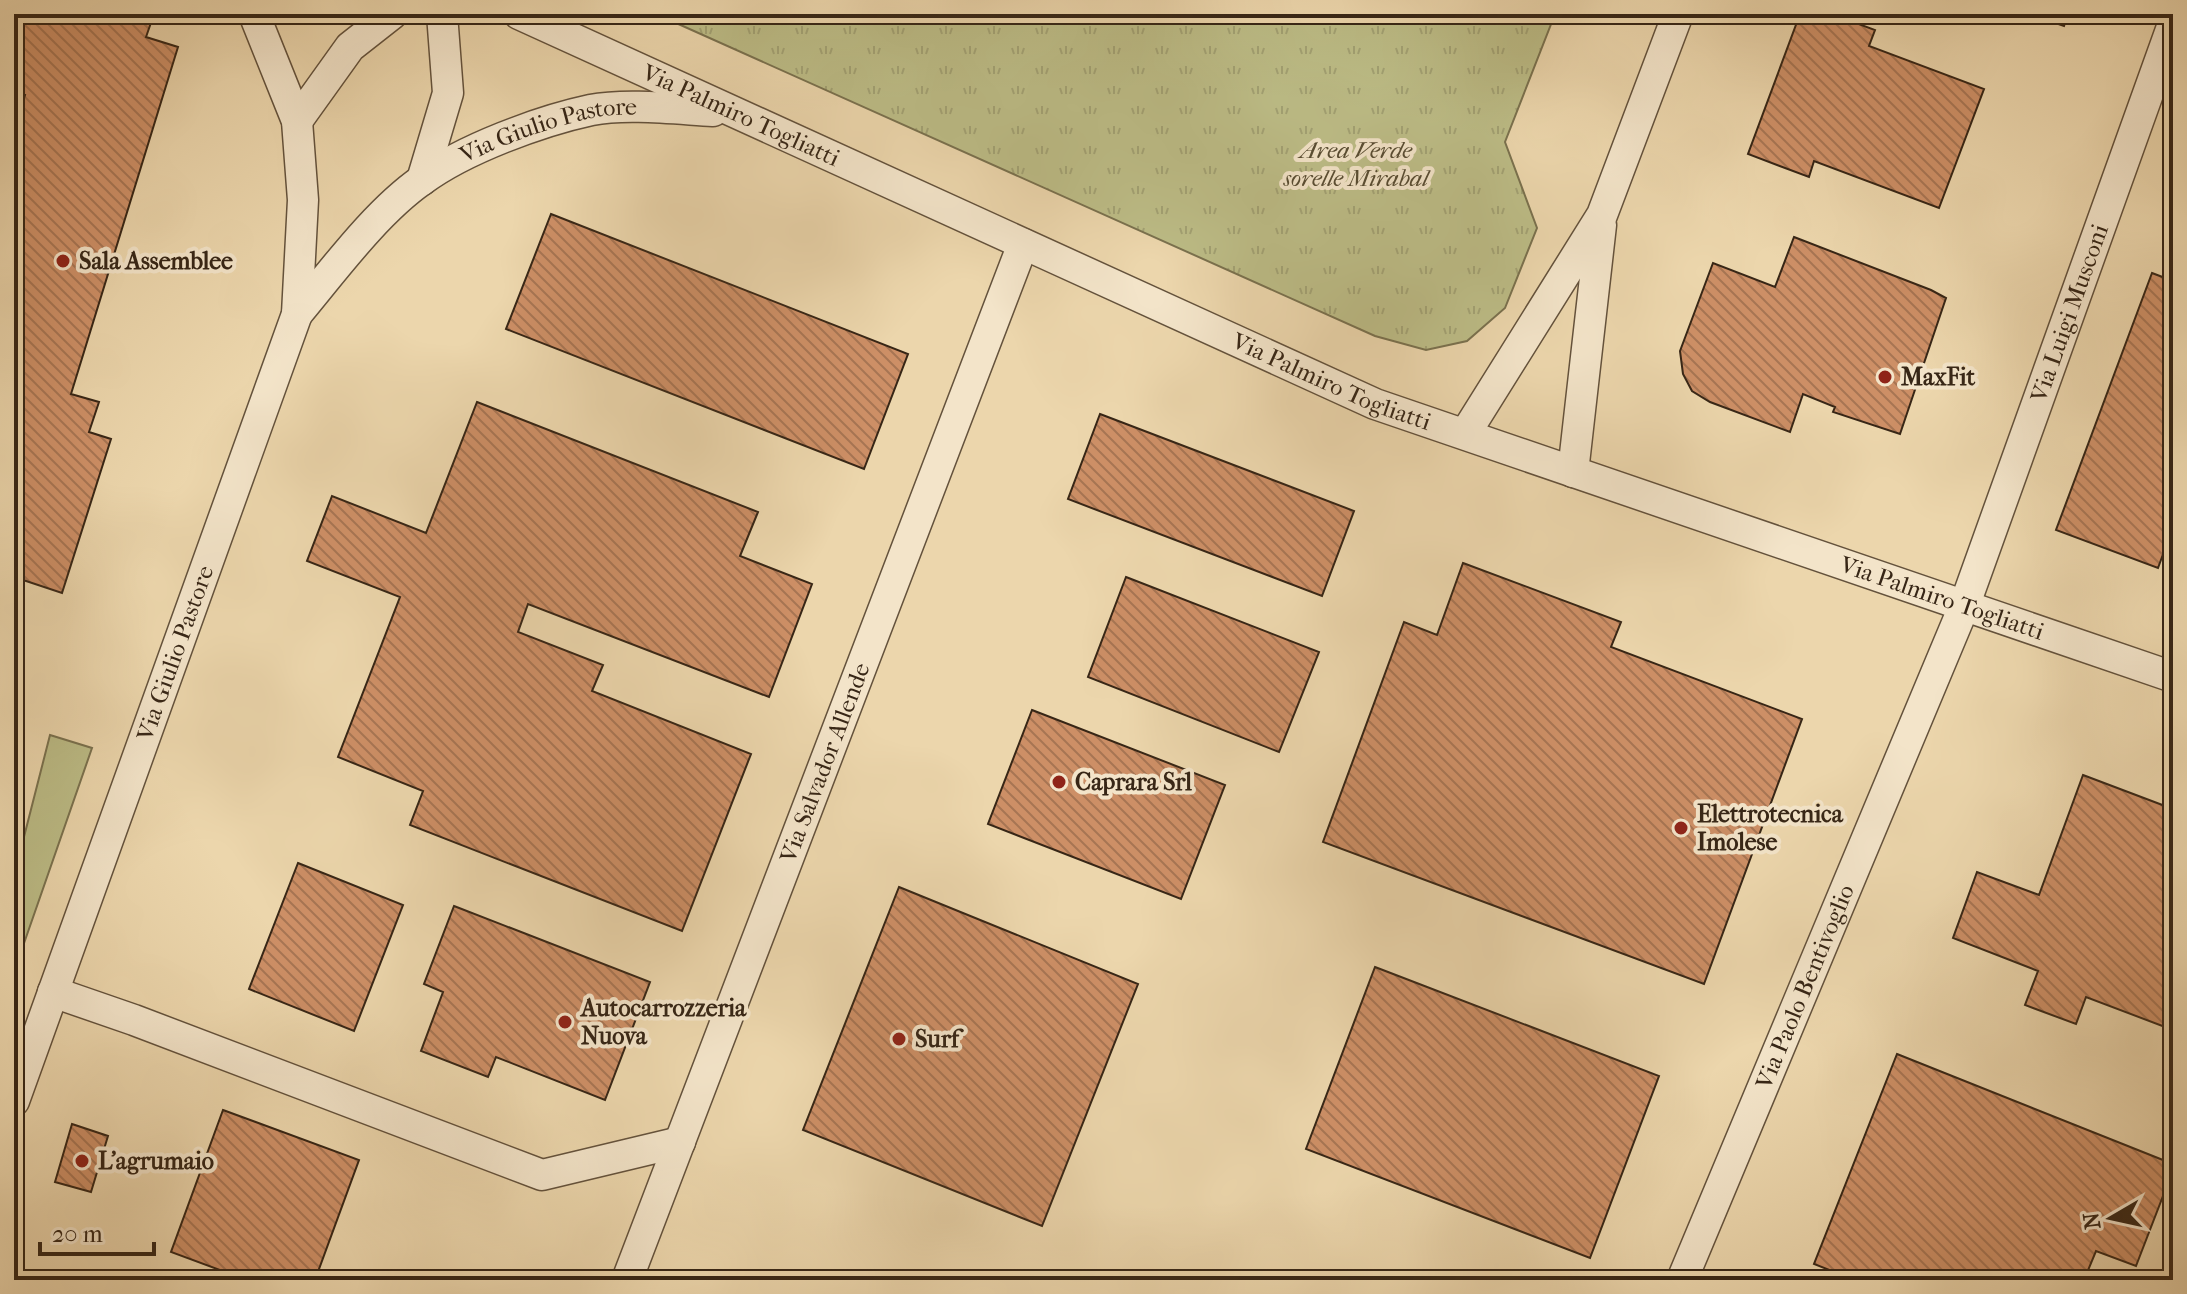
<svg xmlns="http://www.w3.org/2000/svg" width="2187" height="1294" viewBox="0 0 2187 1294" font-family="'IM FELL French Canon',serif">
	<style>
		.green { fill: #bcbc86; stroke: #7a714e; stroke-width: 2 }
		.park { fill: url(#park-tufts); stroke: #7a714e; stroke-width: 2 }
		.building { fill: url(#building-back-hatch); stroke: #372616; stroke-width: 2 }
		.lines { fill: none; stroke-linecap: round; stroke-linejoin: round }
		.minor-casing { stroke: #64523c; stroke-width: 33 }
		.minor { stroke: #f3e4c9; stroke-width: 30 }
		.poi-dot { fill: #8f2418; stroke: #f3e4c9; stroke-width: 3 }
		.labels { text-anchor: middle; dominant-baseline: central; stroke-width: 8; stroke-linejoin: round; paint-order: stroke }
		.street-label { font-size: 24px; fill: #372616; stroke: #f3e4c9 }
		.park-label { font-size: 24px; font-style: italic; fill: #584c32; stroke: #f3e4c9 }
		.poi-label { font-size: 24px; font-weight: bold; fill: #372616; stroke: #f3e4c9; text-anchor: start }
	</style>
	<defs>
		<pattern id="park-tufts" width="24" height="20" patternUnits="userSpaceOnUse" patternTransform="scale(2)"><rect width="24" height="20" fill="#bcbc86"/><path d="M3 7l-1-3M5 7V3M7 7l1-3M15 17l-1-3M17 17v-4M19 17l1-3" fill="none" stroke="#a2a173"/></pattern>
		<pattern id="building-back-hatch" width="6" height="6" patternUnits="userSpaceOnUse" patternTransform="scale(2)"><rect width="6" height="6" fill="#cd8f66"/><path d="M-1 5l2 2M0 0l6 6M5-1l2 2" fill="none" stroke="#a77553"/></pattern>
	</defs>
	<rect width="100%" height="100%" fill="#ecd6ac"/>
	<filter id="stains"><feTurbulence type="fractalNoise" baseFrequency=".0025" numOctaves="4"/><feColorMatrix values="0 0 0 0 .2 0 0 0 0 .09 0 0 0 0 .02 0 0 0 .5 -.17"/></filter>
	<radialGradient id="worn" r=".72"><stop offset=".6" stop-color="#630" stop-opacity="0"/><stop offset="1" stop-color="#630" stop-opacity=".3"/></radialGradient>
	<!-- green -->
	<path class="green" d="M50 735 92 748 14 972V876Z"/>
	<!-- park -->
	<path class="park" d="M656 14H1555L1505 142 1537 228 1505 308 1467 341 1426 350 1375 336Z"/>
	<!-- building -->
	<path class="building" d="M14 14H154L146 37 178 47 71 394 99 402 89 432 111 439 62 593 14 577V129L25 95 14 92Z
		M1800 14H1832L1875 30 1869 46 1984 89 1939 208 1814 161 1809 177 1748 154Z
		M2029 14H2068L2064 26Z
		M551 214 908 354 864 469 506 329Z
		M1794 237 1931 290 1946 298 1900 434 1833 412 1835 407 1803 394 1790 432 1710 402 1692 391 1683 374 1680 351 1713 263 1775 287Z
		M2152 273 2173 281V527L2158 568 2056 530Z
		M477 402 758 512 740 556 812 584 769 697 528 604 518 632 603 665 592 691 751 754 682 931 410 825 423 791 338 757 400 597 307 561 332 496 426 533Z
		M1100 414 1354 511 1322 596 1068 499Z
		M1463 563 1621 622 1611 647 1802 719 1704 984 1323 842 1404 622 1437 635Z
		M1126 577 1319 652 1279 752 1088 677Z
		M1032 710 1225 785 1181 899 988 824Z
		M2083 775 2173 809V1030L2086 997 2076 1024 2025 1005 2038 971 1953 938 1977 872 2039 895Z
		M298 863 403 905 354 1031 249 989Z
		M899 887 1138 984 1042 1226 803 1130Z
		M454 906 650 982 605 1100 496 1057 488 1077 421 1051 443 992 424 984Z
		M1375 967 1659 1076 1590 1258 1306 1149Z
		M1897 1054 2173 1164V1170L2136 1266 2096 1251 2084 1280H1855L1814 1264Z
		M223 1110 359 1160 315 1280H247L171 1252Z
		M72 1124 108 1136 91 1192 55 1182Z"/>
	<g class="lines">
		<!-- minor casing -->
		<g class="minor-casing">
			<g id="minor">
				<path id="s1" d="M519 14 1375 404 2173 677"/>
				<path d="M297 121 350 47 392 14"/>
				<path d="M422 180 448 93 442 14"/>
				<path id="s2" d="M297 314C333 271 376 212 422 180 464 149 540 121 591 110 626 103 677 109 713 111"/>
				<path d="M1465 434 1602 215 1678 14"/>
				<path d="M1573 472 1601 225"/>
				<path d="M53 992 134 1020 542 1175 680 1142"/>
				<path id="s3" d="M14 1101 297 314 303 200 297 121 254 14"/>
				<path id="s4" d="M627 1280 1023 244"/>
				<path id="s5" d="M1682 1280 1965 604 2173 24"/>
			</g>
		</g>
		<!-- minor -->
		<use href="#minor" class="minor"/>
	</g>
	<!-- markers -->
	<g class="poi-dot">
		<circle cx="63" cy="261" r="8"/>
		<circle cx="1885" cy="377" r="8"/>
		<circle cx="1059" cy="782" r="8"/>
		<circle cx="1681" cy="828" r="8"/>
		<circle cx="565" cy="1022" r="8"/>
		<circle cx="899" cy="1039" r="8"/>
		<circle cx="82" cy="1161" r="8"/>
	</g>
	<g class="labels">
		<!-- street labels -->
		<g class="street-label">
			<text stroke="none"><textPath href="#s1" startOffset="244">Via Palmiro Togliatti</textPath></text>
			<text stroke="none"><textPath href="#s2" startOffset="322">Via Giulio Pastore</textPath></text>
			<text stroke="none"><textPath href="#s5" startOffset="1042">Via Luigi Musconi</textPath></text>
			<text stroke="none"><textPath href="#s1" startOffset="892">Via Palmiro Togliatti</textPath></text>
			<text stroke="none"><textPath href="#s1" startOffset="1540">Via Palmiro Togliatti</textPath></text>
			<text stroke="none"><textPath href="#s3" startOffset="476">Via Giulio Pastore</textPath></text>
			<text stroke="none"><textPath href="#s4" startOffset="554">Via Salvador Allende</textPath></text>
			<text stroke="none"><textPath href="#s5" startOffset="318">Via Paolo Bentivoglio</textPath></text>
		</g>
		<!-- park labels -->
		<g class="park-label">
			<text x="1356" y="150">Area Verde<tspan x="1356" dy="28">sorelle Mirabal</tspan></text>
		</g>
		<!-- poi labels -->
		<g class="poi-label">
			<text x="79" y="261">Sala Assemblee</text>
			<text x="1901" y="377">MaxFit</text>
			<text x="1075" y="782">Caprara Srl</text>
			<text x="1697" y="814">Elettrotecnica<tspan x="1697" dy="28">Imolese</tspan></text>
			<text x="581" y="1008">Autocarrozzeria<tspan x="581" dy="28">Nuova</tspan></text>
			<text x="915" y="1039">Surf</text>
			<text x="98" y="1161">L'agrumaio</text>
		</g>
	</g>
	<!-- margin -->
	<rect width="2187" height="1294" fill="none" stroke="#ecd6ac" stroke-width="48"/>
	<rect x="16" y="16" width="2155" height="1262" fill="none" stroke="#372616" stroke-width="4"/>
	<rect x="24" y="24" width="2139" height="1246" fill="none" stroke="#372616" stroke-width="2"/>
	<!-- north arrow -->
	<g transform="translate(2111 1218) rotate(261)" stroke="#f3e4c9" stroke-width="6" paint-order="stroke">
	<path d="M0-6L14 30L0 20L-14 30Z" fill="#372616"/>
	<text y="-12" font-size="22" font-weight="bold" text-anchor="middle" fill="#372616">N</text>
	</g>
	<!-- scale -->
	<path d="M40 1242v12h114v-12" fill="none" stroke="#372616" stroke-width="4"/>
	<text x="52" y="1242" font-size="24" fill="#372616" stroke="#f3e4c9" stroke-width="6" paint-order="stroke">20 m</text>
	<rect width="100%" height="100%" filter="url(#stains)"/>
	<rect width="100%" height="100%" fill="url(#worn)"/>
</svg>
